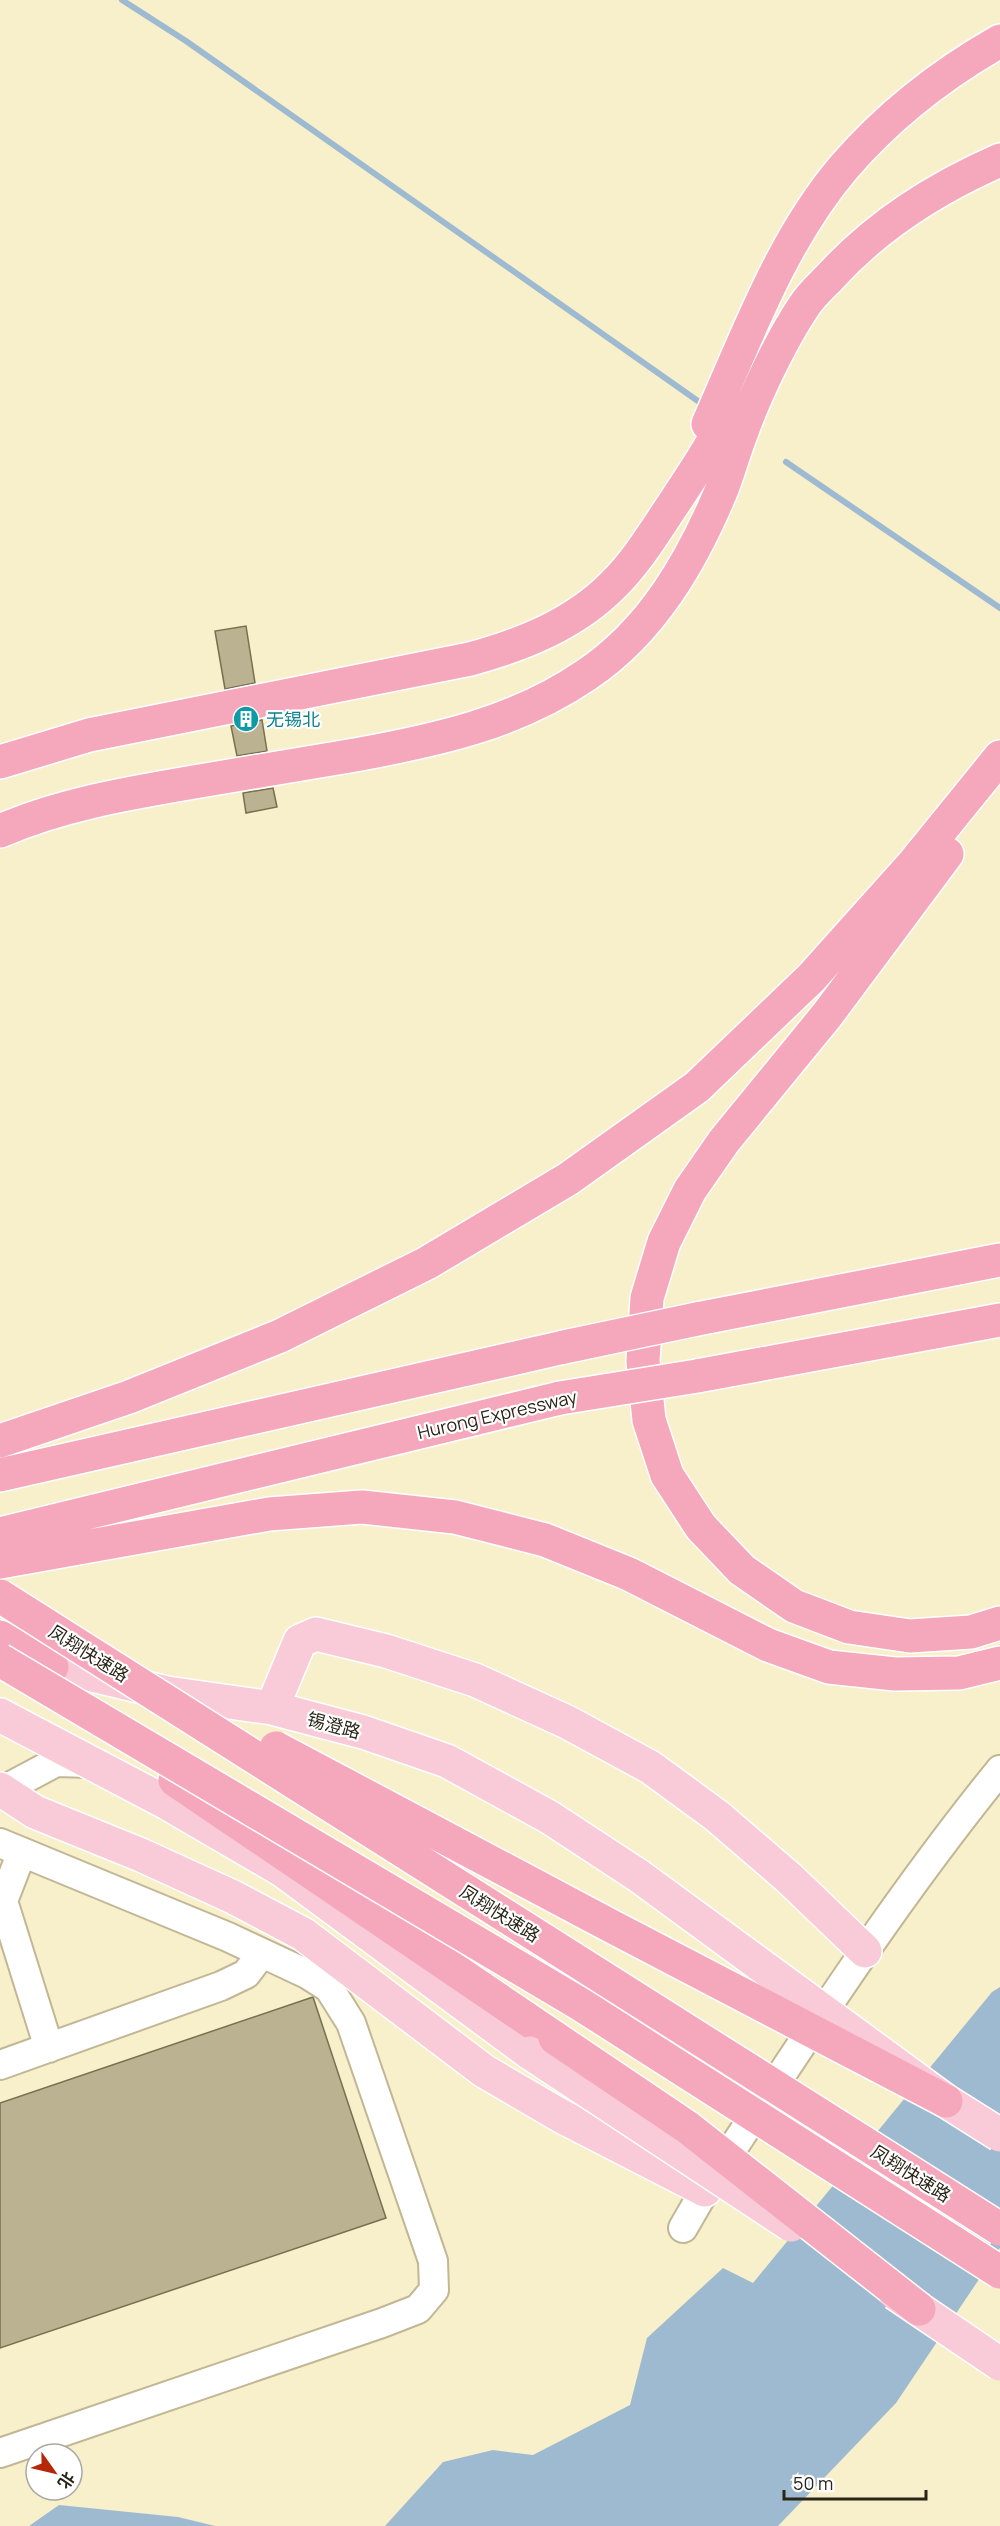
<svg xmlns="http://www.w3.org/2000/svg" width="1000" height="2526" viewBox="0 0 1000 2526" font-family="Manrope,'Noto Sans SC',sans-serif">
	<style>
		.water { fill: #9ebad1 }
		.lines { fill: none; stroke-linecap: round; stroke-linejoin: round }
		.stream { stroke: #9ebad1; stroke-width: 6 }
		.building { fill: #bbb292; stroke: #776f4f; stroke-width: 1.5 }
		.minor-casing { stroke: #c1b795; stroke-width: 32 }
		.major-casing { stroke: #fff; stroke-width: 36 }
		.highway-casing { stroke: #fff; stroke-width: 36 }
		.minor { stroke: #fff; stroke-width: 28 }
		.major { stroke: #f9cad7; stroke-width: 33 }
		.highway { stroke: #f5a7bc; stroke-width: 33 }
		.major-bridge-casing { stroke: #fff; stroke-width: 36; stroke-linecap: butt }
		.highway-bridge-casing { stroke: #fff; stroke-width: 36; stroke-linecap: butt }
		.major-bridge { stroke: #f9cad7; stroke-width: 33 }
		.highway-bridge { stroke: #f5a7bc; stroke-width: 33 }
		.labels { text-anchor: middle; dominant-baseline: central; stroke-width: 4.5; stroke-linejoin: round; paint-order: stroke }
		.culture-label { font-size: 18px; fill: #0d838f; stroke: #fff; text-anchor: start }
		.street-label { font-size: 18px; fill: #292618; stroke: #fff }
	</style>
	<rect width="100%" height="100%" fill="#f8efcb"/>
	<!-- water -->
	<path class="water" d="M1000 1987V2248L896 2403 778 2526H385L443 2462 493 2450 533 2455 630 2405 647 2338 723 2268 753 2283 992 1992Z
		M59 2505 178 2517 215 2526H29Z"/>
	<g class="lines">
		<!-- stream -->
		<path class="stream" d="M122 0 186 41 705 406
			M786 462 1000 608"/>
	</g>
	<!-- building -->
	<path class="building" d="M246 626 255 683 225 689 215 631Z
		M262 720 267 751 237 756 231 726Z
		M273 788 277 807 246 813 243 793Z
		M313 1997 386 2218 0 2348V2103Z"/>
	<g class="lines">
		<!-- minor casing -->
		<g class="minor-casing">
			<path id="minor" d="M0 1792 56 1762 90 1763
				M0 1843 228 1937 307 1974 329 1988 351 2023 433 2261 434 2290 418 2309 382 2323 0 2453
				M22 1852 3 1901 49 2048
				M0 2065 221 1986 246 1974 262 1953
				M683 2228 705 2190C800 2047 892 1903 1000 1770"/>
		</g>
		<!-- major casing -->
		<g class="major-casing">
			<path id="major" d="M26 1659 167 1693 272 1708 363 1732 447 1761 549 1817 639 1876
				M272 1708 300 1641 316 1634 386 1651 475 1680 567 1722 650 1767 717 1816 789 1878 865 1951
				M0 1715 167 1803 282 1870 530 2053
				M0 1789 35 1812 141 1855 233 1897 303 1934 484 2071 561 2116 705 2190"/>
		</g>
		<!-- highway casing -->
		<g class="highway-casing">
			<path id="highway" d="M708 424C747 337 781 241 844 167 888 116 942 74 1000 41
				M0 762 89 735 470 659C522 645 575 624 614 584 638 560 655 531 674 503 695 471 716 440 732 405
				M0 831C60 805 124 794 188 783 244 774 299 764 355 755 437 740 516 723 586 675 652 631 692 561 722 489 729 471 734 452 741 434 755 395 781 340 804 306 811 295 821 286 830 277 877 225 936 188 1000 160
				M947 854 827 1015 724 1141 690 1190 664 1242 647 1298 643 1361 649 1420 667 1475 701 1527 742 1570 794 1606 849 1627 910 1636 971 1632 1000 1623
				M697 1319 1000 1260
				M697 1376 1000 1320
				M0 1441 129 1397 280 1336 427 1263 568 1179 697 1087 811 978 914 863 1000 757
				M0 1475 564 1347
				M0 1534 560 1398
				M0 1562 269 1514 362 1507 455 1517 545 1540 629 1574 768 1645 829 1667 895 1674 959 1673 1000 1663
				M0 1637 52 1667
				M175 1780 555 2038"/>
		</g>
		<!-- minor -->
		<use href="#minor" class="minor"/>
		<!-- major -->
		<use href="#major" class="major"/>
		<!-- highway -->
		<use href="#highway" class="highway"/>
		<!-- major-bridge casing -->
		<g class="major-bridge-casing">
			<path id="major-bridge" d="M639 1876 946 2101 1000 2135
				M530 2053 791 2225
				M895 2293 1000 2364"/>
		</g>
		<!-- highway-bridge casing -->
		<g class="highway-bridge-casing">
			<path id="highway-bridge" d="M564 1347 697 1319
				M560 1398 697 1376
				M0 1596 1000 2229
				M0 1660 580 2004 1000 2272
				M276 1748 611 1926 946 2101
				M555 2038 687 2127 919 2309"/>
		</g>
		<!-- major-bridge -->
		<use href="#major-bridge" class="major-bridge"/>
		<!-- highway-bridge -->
		<use href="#highway-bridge" class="highway-bridge"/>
	</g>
	<!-- icons -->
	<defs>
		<g id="building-disc" transform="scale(1.35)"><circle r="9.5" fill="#0f9aa8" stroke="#fff"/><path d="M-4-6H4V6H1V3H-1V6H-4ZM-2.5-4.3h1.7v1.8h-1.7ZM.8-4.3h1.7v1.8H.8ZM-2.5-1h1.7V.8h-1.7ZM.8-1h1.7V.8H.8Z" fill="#fff"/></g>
	</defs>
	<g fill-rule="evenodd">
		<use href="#building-disc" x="246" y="719"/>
	</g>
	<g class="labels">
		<!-- culture labels -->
		<g class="culture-label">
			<text x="266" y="719">无锡北</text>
		</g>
		<!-- street labels -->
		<g class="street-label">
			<text transform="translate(497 1414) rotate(-13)">Hurong Expressway</text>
			<text transform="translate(89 1653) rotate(32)">凤翔快速路</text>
			<text transform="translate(334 1725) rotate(15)">锡澄路</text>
			<text transform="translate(500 1913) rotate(32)">凤翔快速路</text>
			<text transform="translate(911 2173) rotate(32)">凤翔快速路</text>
		</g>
	</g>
	<!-- north arrow -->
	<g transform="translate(54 2472) rotate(124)"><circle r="28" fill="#ffffff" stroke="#a9a8a3" stroke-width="1.5"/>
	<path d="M0-4.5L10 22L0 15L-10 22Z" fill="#b42808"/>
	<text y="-9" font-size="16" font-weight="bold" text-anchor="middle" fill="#292618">北</text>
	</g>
	<!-- scale -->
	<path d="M784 2490v9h142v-9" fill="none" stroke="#292618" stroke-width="3"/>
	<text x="793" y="2490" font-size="18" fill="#292618" stroke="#ffffff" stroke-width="4.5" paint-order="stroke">50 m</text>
</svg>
